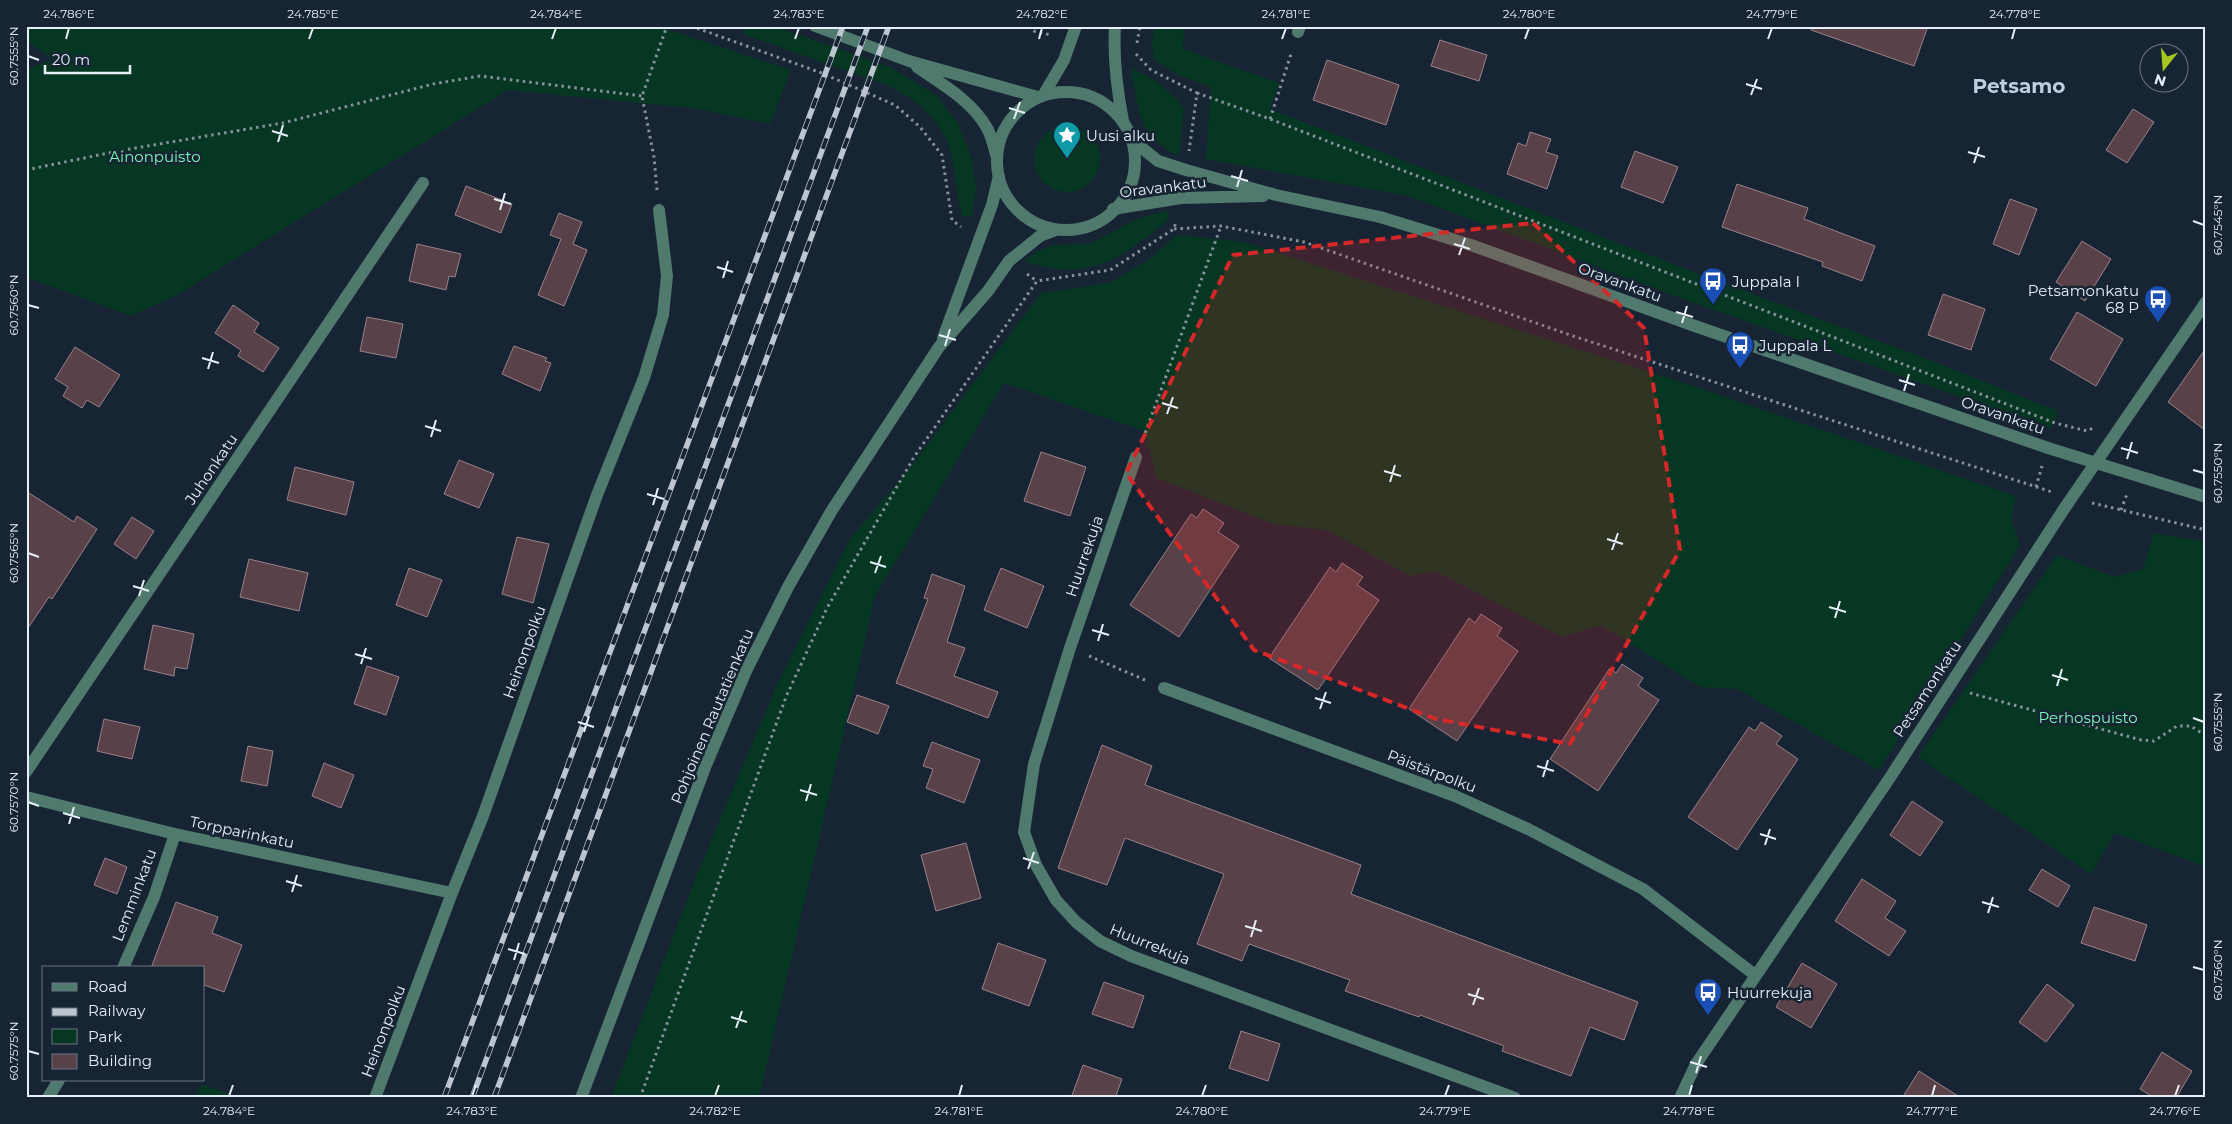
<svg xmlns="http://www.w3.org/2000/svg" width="2232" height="1124" viewBox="0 0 2232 1124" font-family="Montserrat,sans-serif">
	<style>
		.green { fill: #063722 }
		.building { fill: #584148; stroke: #9b8188 }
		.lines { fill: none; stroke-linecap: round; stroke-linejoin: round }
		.path { stroke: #87919d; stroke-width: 3; stroke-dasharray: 2.5 4; stroke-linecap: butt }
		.minor { stroke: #4f7a6d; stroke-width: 12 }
		.rail-casing { stroke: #bcc5d0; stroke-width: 5.5 }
		.rail { stroke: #172433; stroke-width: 4; stroke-dasharray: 11; stroke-linecap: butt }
		.marked { fill: #d62828; fill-opacity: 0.2; stroke: #d62828; stroke-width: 4; stroke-dasharray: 10 6; stroke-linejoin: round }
		.ticks { fill: none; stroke: #e6eef8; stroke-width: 2 }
		.labels { text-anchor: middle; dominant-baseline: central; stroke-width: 5; stroke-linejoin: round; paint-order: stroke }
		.poi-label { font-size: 15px; fill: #e6eef8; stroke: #172433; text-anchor: start }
		.park-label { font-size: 15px; fill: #7bf9ba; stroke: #172433 }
		.street-label { font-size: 15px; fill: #e6eef8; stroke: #172433 }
		.district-label { font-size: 20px; font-weight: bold; fill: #becfe3; stroke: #172433 }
		.neatline { fill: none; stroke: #e6eef8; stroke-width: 2 }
		.ticks-label { font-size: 12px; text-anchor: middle; fill: #e6eef8 }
	</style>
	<rect width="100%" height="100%" fill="#172433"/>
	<!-- green -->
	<path class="green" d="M26 26H657L791 70 770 124 693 108 508 90 177 295 131 316 26 277V70L53 59 26 41Z
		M745 26H774L890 67 936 95 958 123 972 159 976 188 972 217 962 216C957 197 956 177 952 158 945 122 917 98 884 84L743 34Z
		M1155 26H1184L1183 49 1279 83 1270 109 1699 274 1938 363 2058 411 2051 429 1689 301 1408 196 1206 159 1211 87 1176 74 1154 59 1152 42Z
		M1131 68C1153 78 1169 89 1184 108L1179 156C1138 137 1138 109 1131 68Z
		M1034 159a33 33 0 1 1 66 0a33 33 0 1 1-66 0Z
		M1164 211 1169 212 1168 220C1120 260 1088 283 1024 261L1036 252 1053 245 1090 244 1135 220Z
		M1177 235 1244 242 1687 384 2016 496 2011 519 2020 545 1879 770 1737 689 1700 687 1601 625 1562 637 1435 571 1410 576 1327 530 1273 524 1157 478 1144 431 1004 383 875 596 759 1098H611L697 874 776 687 850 539 913 464 1041 293 1110 283 1151 258Z
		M2154 533 2206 542V867L2115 833 2091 874 1918 757 2057 555 2115 577 2143 569Z
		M201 1084 240 1098H196Z"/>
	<!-- building -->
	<path class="building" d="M1811 26H1928L1914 66 1811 30Z
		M1440 40 1487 55 1479 81 1431 66Z
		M1327 60 1399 85 1386 125 1313 100Z
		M2133 109 2154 122 2127 163 2106 150Z
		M1530 132 1551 139 1546 152 1558 156 1547 189 1507 174 1518 143 1526 146Z
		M1635 151 1678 167 1663 203 1621 187Z
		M1737 184 1808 208 1804 219 1875 246 1862 281 1822 266 1823 262 1722 227Z
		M466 186 512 204 501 233 455 215Z
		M2010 199 2037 209 2019 255 1993 244Z
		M559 213 582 222 573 244 587 250 564 306 538 295 561 239 550 235Z
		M2082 241 2111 259 2085 301 2056 282Z
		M417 244 461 254 455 277 449 276 446 290 409 281Z
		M1943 294 1985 309 1971 350 1928 335Z
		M233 305 259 323 254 332 279 348 263 372 238 356 241 350 215 333Z
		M2077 312 2123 339 2096 386 2050 359Z
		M367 317 403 324 396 358 360 351Z
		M514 346 547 358 545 361 551 363 540 391 502 374Z
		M75 347 120 375 99 407 87 400 82 408 63 396 68 387 55 379Z
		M2206 348V431L2168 402Z
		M1041 452 1086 467 1070 516 1024 501Z
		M459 460 494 474 479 508 444 494Z
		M295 467 354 482 346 515 287 500Z
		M26 491 74 522 77 516 97 529 52 599 49 597 26 631Z
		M1203 509 1224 523 1218 532 1239 546 1179 637 1130 605 1191 514 1197 518Z
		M132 517 154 531 136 559 114 544Z
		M517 537 549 544 533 603 502 594Z
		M249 559 308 573 299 611 240 597Z
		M1342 563 1363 577 1357 585 1379 600 1318 690 1269 658 1330 567 1336 572Z
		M409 568 442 580 427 617 396 605Z
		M1001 568 1044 586 1027 628 984 610Z
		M932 574 965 586 947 642 965 648 954 676 998 692 988 718 896 683 928 599 924 598Z
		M1481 614 1502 628 1497 636 1518 651 1457 741 1409 709 1469 618 1475 623Z
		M153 625 194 634 187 669 175 667 174 676 144 669Z
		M1622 664 1643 678 1638 686 1659 700 1598 791 1550 759 1610 668 1616 673Z
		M367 666 399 677 386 715 354 704Z
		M857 695 889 706 878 734 847 722Z
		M104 719 140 727 132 759 97 751Z
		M1761 722 1782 736 1776 744 1798 759 1737 850 1688 817 1749 727 1755 731Z
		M932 742 980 760 964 803 926 788 933 769 923 766Z
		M1102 745 1152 766 1145 785 1361 865 1351 894 1638 1002 1624 1040 1590 1027 1571 1076 1502 1051 1504 1046 1420 1015 1419 1017 1345 991 1350 980 1249 944 1242 961 1197 944 1224 874 1125 838 1107 885 1058 868Z
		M248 746 273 751 267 786 241 781Z
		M324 763 354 775 341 808 312 796Z
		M1912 801 1943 822 1920 856 1890 835Z
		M966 843 981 898 936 911 921 855Z
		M105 858 127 867 117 894 94 885Z
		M2042 869 2070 886 2058 907 2029 890Z
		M1862 879 1896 901 1885 918 1906 931 1889 956 1835 921Z
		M176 902 218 917 212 933 242 945 224 992 204 985V968H151Z
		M2094 907 2147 925 2135 961 2081 943Z
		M998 943 1046 960 1029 1006 982 989Z
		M1802 963 1837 984 1811 1028 1776 1007Z
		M1104 982 1144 996 1133 1028 1092 1014Z
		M2047 984 2074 1005 2046 1042 2019 1022Z
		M1241 1031 1280 1044 1268 1081 1229 1068Z
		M2162 1052 2192 1071 2176 1098H2155L2140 1089Z
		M1083 1065 1122 1079 1115 1098H1071Z
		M1919 1071 1961 1098H1902Z"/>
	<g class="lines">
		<!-- path -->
		<path class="path" d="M691 26 819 72 895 105 920 127 942 155 952 220 961 227
			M1029 26 1034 31 1051 35
			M1137 43 1140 26
			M1136 54 1151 70 1197 93 1189 151
			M1197 93 1270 119 2055 423 2087 431 2093 428
			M1270 119 1292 51
			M26 170 118 151 283 123 433 84 480 76 642 96
			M657 190 654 157 642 96 667 26
			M1174 229 1221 226 1304 242 1573 336 2052 492
			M1027 274 1037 281
			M1143 439 1221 226
			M2036 487 2042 466
			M2092 503 2206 530
			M2121 510 2127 494
			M1089 656 1145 680
			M1970 693 2141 740 2154 741 2177 726H2191L2206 736
			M640 1098 786 697 827 608 914 457 1037 281 1110 270 1174 229 1176 221"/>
		<!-- minor -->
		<path class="minor" d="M815 26 909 61 1038 97
			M1115 26C1113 59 1117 90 1123 121
			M1298 32 1300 26
			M917 67C942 84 972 101 987 128 992 137 994 148 997 158
			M997 161a69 69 0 1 1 138 0a69 69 0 1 1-138 0Z
			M1044 94 1064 60 1076 26
			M1132 140 1158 161 1186 170 1276 195 1380 217 1471 245 1692 325 2048 448 2206 497
			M1113 209 1181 198 1263 196
			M943 338 992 205 999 176
			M1136 457 1070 648 1034 764 1024 832 1036 865 1056 900 1076 922 1100 941 1131 956 1515 1098
			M1164 688 1455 796 1528 829 1643 889 1755 975
			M26 772 423 183
			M26 797 175 834 452 893
			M123 968 154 897 175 834
			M48 1098 59 1080
			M375 1098 452 893 483 816 597 495 644 378 663 315 667 276 659 210
			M581 1098 706 765 747 669 788 587 832 510 939 347 988 291 1009 261 1040 236 1056 230
			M1680 1098 1696 1064 1891 776 2064 509 2206 302"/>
		<!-- rail casing -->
		<g class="rail-casing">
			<path id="rail" d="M444 1098 843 26
				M472 1098 868 26
				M494 1098 889 26"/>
		</g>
		<!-- rail -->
		<use href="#rail" class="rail"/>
	</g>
	<!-- marked area -->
	<path class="marked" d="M1533 223 1644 328 1680 550 1570 744 1436 719 1254 650 1126 473 1233 255Z"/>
	<!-- ticks -->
	<path class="ticks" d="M66 39 69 28M309 39 313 28M552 39 556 28M795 39 799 28M1039 39 1042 28M1282 39 1286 28M1525 39 1529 28M1768 39 1772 28M2012 39 2015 28M28 56 39 60M1746 84 1762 89M1751 95 1757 79M1009 108 1025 113M1014 119 1020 102M272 131 288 136M278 142 283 125M1968 152 1985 157M1974 163 1979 147M1231 176 1248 181M1237 187 1242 170M494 199 511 204M500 210 505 193M2193 221 2204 225M1454 244 1470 249M1459 255 1465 238M717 267 733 272M723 278 728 261M28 305 39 308M1676 312 1693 317M1682 323 1687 306M939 335 956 340M945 346 950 329M202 358 219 363M208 369 213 352M1899 380 1915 385M1904 391 1909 374M1162 403 1178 408M1167 414 1173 397M425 426 441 431M431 437 436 420M2121 448 2138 453M2127 459 2132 442M2193 470 2204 473M1384 471 1401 476M1390 482 1395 465M647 494 664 499M653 505 658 488M1607 539 1623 544M1612 550 1618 533M28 553 39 557M870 562 886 567M875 573 881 556M133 586 149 591M139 596 144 580M1829 607 1846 612M1835 618 1840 601M1092 630 1109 635M1098 641 1103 624M355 654 372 659M361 664 366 648M2052 675 2068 680M2057 686 2062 669M1315 698 1331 703M1320 709 1326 692M2193 718 2204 722M578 722 594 727M584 732 589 716M1537 766 1554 771M1543 777 1548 760M800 790 817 795M806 801 811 784M28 802 39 806M63 813 80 818M69 824 74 807M1760 834 1776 839M1765 845 1770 829M1023 858 1039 863M1028 869 1034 852M286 881 302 886M292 892 297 875M1982 902 1999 907M1988 913 1993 897M1245 926 1262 931M1251 937 1256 920M508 949 525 954M514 960 519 943M2193 967 2204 970M1468 994 1484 999M1473 1005 1479 988M731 1017 747 1022M736 1028 742 1011M28 1051 39 1054M1690 1062 1707 1067M1696 1073 1701 1056M229 1096 233 1085M472 1096 476 1085M715 1096 719 1085M959 1096 962 1085M1202 1096 1206 1085M1445 1096 1449 1085M1689 1096 1692 1085M1932 1096 1935 1085M2175 1096 2179 1085"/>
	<!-- icons -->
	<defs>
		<g id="sight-pin" transform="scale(1.4375)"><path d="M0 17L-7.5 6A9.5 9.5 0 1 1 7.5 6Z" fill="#0f9aa8" stroke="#172433"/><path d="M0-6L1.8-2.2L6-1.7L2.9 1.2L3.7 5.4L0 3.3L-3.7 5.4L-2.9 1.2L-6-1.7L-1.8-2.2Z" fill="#fff"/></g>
		<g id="bus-pin" transform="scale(1.4375)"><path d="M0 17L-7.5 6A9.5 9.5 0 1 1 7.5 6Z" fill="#1a4fb4" stroke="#172433"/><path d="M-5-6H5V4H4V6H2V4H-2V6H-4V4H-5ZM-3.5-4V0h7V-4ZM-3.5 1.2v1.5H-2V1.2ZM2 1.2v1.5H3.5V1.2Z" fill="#fff"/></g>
	</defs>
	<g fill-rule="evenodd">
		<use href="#sight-pin" x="1067" y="135"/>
		<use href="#bus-pin" x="1713" y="281"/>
		<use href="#bus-pin" x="2158" y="299"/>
		<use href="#bus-pin" x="1740" y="345"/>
		<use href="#bus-pin" x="1708" y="992"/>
	</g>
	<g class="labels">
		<!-- poi labels -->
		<g class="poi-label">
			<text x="1086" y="135">Uusi alku</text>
			<text x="1732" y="281">Juppala I</text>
			<text x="2139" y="290" text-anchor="end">Petsamonkatu<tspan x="2139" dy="17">68 P</tspan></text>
			<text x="1759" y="345">Juppala L</text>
			<text x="1727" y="992">Huurrekuja</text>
		</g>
		<!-- park labels -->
		<g class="park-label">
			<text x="155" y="156">Ainonpuisto</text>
			<text x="2088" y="717">Perhospuisto</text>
		</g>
		<!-- street labels -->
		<g class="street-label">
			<text transform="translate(1163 187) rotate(-7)">Oravankatu</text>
			<text transform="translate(1620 282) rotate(20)">Oravankatu</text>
			<text transform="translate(2003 415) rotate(19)">Oravankatu</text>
			<text transform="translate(211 469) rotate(-56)">Juhonkatu</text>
			<text transform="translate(1084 556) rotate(-71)">Huurrekuja</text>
			<text transform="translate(524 652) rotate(-70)">Heinonpolku</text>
			<text transform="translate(1927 689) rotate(-57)">Petsamonkatu</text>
			<text transform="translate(712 716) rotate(-67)">Pohjoinen Rautatienkatu</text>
			<text transform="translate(1432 771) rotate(21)">Päistärpolku</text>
			<text transform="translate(242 832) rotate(12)">Torpparinkatu</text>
			<text transform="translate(134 895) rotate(-69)">Lemminkatu</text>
			<text transform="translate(1150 944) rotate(22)">Huurrekuja</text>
			<text transform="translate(383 1031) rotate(-69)">Heinonpolku</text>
		</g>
		<!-- district labels -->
		<g class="district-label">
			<text x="2019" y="86">Petsamo</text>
		</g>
	</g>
	<!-- border -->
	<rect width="2232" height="1124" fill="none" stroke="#172433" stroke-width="55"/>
	<!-- legend -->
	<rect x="42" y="966" width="162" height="115" fill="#172433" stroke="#6a7582"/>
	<rect x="52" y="983" width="25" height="8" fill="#4f7a6d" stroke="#6a7582"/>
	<text x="88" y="992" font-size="15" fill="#e6eef8">Road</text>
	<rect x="52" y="1008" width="25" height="8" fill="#bcc5d0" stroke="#6a7582"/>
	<text x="88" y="1016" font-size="15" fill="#e6eef8">Railway</text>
	<rect x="52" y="1029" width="25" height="15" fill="#063722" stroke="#6a7582"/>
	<text x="88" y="1042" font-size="15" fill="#e6eef8">Park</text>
	<rect x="52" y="1054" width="25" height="15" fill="#584148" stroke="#6a7582"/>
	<text x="88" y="1066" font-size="15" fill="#e6eef8">Building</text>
	<!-- north arrow -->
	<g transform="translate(2164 68) rotate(197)"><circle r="24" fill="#172433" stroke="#6a7582"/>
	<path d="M0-4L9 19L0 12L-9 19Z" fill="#a7c81f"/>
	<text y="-8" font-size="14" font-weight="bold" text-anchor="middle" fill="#e6eef8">N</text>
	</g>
	<!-- scale -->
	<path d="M45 65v8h85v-8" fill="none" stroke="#e6eef8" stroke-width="2.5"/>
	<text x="52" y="65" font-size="15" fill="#e6eef8" stroke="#172433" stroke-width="4" paint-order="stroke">20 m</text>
	<rect x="28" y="28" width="2176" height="1068" class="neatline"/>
	<g class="ticks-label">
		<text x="69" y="18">24.786°E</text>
		<text x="313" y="18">24.785°E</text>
		<text x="556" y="18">24.784°E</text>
		<text x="799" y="18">24.783°E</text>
		<text x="1042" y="18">24.782°E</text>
		<text x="1286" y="18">24.781°E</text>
		<text x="1529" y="18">24.780°E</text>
		<text x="1772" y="18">24.779°E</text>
		<text x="2015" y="18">24.778°E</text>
		<text transform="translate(14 56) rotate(-90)" y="4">60.7555°N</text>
		<text transform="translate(2218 225) rotate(-90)" y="4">60.7545°N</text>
		<text transform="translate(14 305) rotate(-90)" y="4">60.7560°N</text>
		<text transform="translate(2218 473) rotate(-90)" y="4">60.7550°N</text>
		<text transform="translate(14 553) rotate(-90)" y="4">60.7565°N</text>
		<text transform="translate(2218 722) rotate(-90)" y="4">60.7555°N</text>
		<text transform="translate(14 802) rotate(-90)" y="4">60.7570°N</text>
		<text transform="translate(2218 970) rotate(-90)" y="4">60.7560°N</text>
		<text transform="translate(14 1051) rotate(-90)" y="4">60.7575°N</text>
		<text x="229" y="1115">24.784°E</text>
		<text x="472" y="1115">24.783°E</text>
		<text x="715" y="1115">24.782°E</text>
		<text x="959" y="1115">24.781°E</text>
		<text x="1202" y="1115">24.780°E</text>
		<text x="1445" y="1115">24.779°E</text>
		<text x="1689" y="1115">24.778°E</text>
		<text x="1932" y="1115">24.777°E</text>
		<text x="2175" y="1115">24.776°E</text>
	</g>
</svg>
